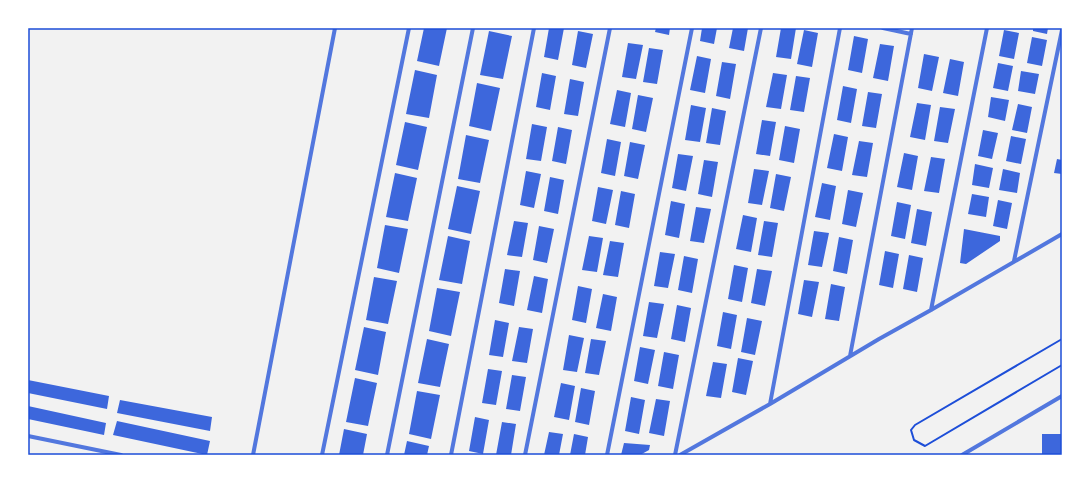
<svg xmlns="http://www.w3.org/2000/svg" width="1090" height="483" viewBox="0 0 1090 483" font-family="'Source Sans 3',sans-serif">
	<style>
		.building { fill: #3d67dc }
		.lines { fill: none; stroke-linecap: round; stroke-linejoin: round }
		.path { stroke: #1d4ed8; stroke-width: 2 }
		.minor { stroke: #5277de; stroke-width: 4 }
		.neatline { fill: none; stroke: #1d4ed8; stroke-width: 1.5 }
	</style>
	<rect width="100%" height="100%" fill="#f2f2f2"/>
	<!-- building -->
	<path class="building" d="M424 28H447L439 66 417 61Z
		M549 28H564L558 60 544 57Z
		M656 28H670L669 35 655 32Z
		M702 28H717L714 44 700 41Z
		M733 28H748L744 51 729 48Z
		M781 28H796L791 59 776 57Z
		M1033 28H1048L1047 34 1033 31Z
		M804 30 818 33 812 67 797 64Z
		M1004 30 1019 33 1014 59 999 56Z
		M489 31 512 36 503 79 480 75Z
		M578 31 593 34 586 68 572 65Z
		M854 36 868 39 862 73 848 70Z
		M1032 37 1047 40 1042 66 1027 63Z
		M628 43 643 45 636 79 622 77Z
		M880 44 894 46 888 81 873 78Z
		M649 48 663 50 657 84 643 82Z
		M924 54 939 57 932 91 918 88Z
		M697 56 711 59 705 93 690 90Z
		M950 59 964 62 958 96 943 93Z
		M722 62 736 64 730 99 716 96Z
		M998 63 1013 66 1008 91 993 88Z
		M415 70 437 75 429 118 406 114Z
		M1021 71 1039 74 1035 94 1018 91Z
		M542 73 556 76 550 110 536 107Z
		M773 73 787 75 781 109 766 107Z
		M796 76 810 78 804 112 790 110Z
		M570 79 584 82 578 116 564 114Z
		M477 83 500 88 491 131 469 126Z
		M843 86 857 89 851 123 837 120Z
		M617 90 631 93 625 127 610 124Z
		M868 92 882 94 876 128 862 126Z
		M638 95 653 98 646 132 632 129Z
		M991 97 1009 100 1005 121 988 117Z
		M917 103 931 105 925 140 910 137Z
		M1018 104 1032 107 1027 133 1012 130Z
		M691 105 706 108 700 142 685 140Z
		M940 107 955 109 948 143 934 141Z
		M712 108 726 111 720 145 706 143Z
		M762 120 776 122 770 156 756 154Z
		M405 122 427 127 418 170 396 165Z
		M532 124 547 127 541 161 526 159Z
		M785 126 800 129 794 163 779 160Z
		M558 127 572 130 566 164 552 161Z
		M983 130 998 133 992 159 978 156Z
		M834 134 848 137 842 171 827 168Z
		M466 135 489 140 480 183 458 179Z
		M1011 136 1026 139 1021 164 1006 161Z
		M607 139 621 142 615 176 601 173Z
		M859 141 873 143 867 177 852 175Z
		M630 142 645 145 638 179 624 176Z
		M904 153 918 156 912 190 897 187Z
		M678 154 693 156 686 191 672 188Z
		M931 157 945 159 939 193 924 191Z
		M1057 159 1062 160V174L1054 173Z
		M704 160 718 162 712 197 698 194Z
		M975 164 993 168 989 188 972 185Z
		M754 169 769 171 762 205 748 203Z
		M1003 169 1020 173 1017 193 999 190Z
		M526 171 541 174 534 208 520 205Z
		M395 173 417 178 408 221 386 217Z
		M776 174 791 177 784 211 770 208Z
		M550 177 564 180 558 214 544 211Z
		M822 183 836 186 830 220 815 217Z
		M457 186 480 191 471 234 448 229Z
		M598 187 613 190 606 224 592 221Z
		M848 190 863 193 856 227 842 224Z
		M621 191 635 194 629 228 615 225Z
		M972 194 989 197 986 217 968 214Z
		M998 200 1012 203 1007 229 993 226Z
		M671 201 685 204 679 238 665 235Z
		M897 202 911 205 905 239 891 236Z
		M696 207 711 209 704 243 690 241Z
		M917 209 932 212 926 246 911 243Z
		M743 215 757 218 751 252 736 249Z
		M514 221 528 223 522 257 507 255Z
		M764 221 778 223 772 257 758 255Z
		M385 225 408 229 399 273 377 268Z
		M539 226 554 229 547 263 533 260Z
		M964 229 1000 236V241L966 264 960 263Z
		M814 231 829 233 822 267 808 265Z
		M448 236 470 241 462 284 439 280Z
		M589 236 603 238 597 272 582 270Z
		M839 237 853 240 847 274 833 271Z
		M610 241 624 243 618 277 603 275Z
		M885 251 899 254 893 288 879 285Z
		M660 252 675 254 668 288 654 286Z
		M909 255 923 258 917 292 903 289Z
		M684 256 698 259 692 293 678 290Z
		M734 265 748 268 742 302 728 299Z
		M505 269 520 271 514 306 499 303Z
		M757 269 772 271 765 306 751 303Z
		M534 276 548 279 542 313 527 310Z
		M374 277 397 281 388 324 366 320Z
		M804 280 819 282 812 317 798 314Z
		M831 284 845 287 839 321 825 319Z
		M578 286 592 289 586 323 572 320Z
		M437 288 460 292 451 336 429 331Z
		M603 294 617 297 611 331 596 328Z
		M649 302 664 304 657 338 643 336Z
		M677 305 691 308 685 342 671 339Z
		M723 312 737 315 731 349 717 346Z
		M747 318 762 321 755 355 741 352Z
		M495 320 509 323 503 357 489 355Z
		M364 327 386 332 378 375 355 370Z
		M519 327 533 329 527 363 512 361Z
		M569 335 584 338 577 372 563 370Z
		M427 339 449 344 440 387 418 383Z
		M591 339 606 341 599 375 585 373Z
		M640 347 655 350 648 384 634 381Z
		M664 352 679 355 673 389 658 386Z
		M738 358 753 361 746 395 732 392Z
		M713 362 727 364 721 398 706 396Z
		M488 369 502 371 496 405 482 403Z
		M512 375 526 377 520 411 506 409Z
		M355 378 377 383 368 426 346 422Z
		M28 380 109 396 107 409 28 393Z
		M561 383 575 386 569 420 554 417Z
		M581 388 595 391 589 425 575 422Z
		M417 391 440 395 431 439 409 434Z
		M631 397 645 400 639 434 625 431Z
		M656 399 670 401 664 436 649 433Z
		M120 400 212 417 210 431 117 413Z
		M28 406 106 423 104 435 28 419Z
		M475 417 489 420 483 454 469 451Z
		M117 421 210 441 207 455 113 435Z
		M502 422 516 424 511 455H496Z
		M344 429 367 434 363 455H339Z
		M549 432 563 434 559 455H544Z
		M574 434 588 437 585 455H570Z
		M1042 434H1062V455H1042Z
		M407 441 429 446 427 455H404Z
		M624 443 650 445 649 450 640 455H621Z"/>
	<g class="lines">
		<!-- path -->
		<path class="path" d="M1062 339 915 425 911 430 914 440 925 446 1062 365"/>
		<!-- minor -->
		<path class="minor" d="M883 28 911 34
			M1014 261 1062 30
			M931 310 987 28
			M850 356 912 28
			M770 404 840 28
			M28 436 121 455
			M253 455 335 28
			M322 455 409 28
			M387 455 473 28
			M451 455 534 28
			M525 455 610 28
			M607 455 692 28
			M675 455 761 28
			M680 455 770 404 879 339 931 310 1062 234
			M962 455 1062 396"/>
	</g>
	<!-- border -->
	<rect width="1090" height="483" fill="none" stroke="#ffffff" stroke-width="58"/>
	<rect x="29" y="29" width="1032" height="425" class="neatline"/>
</svg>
